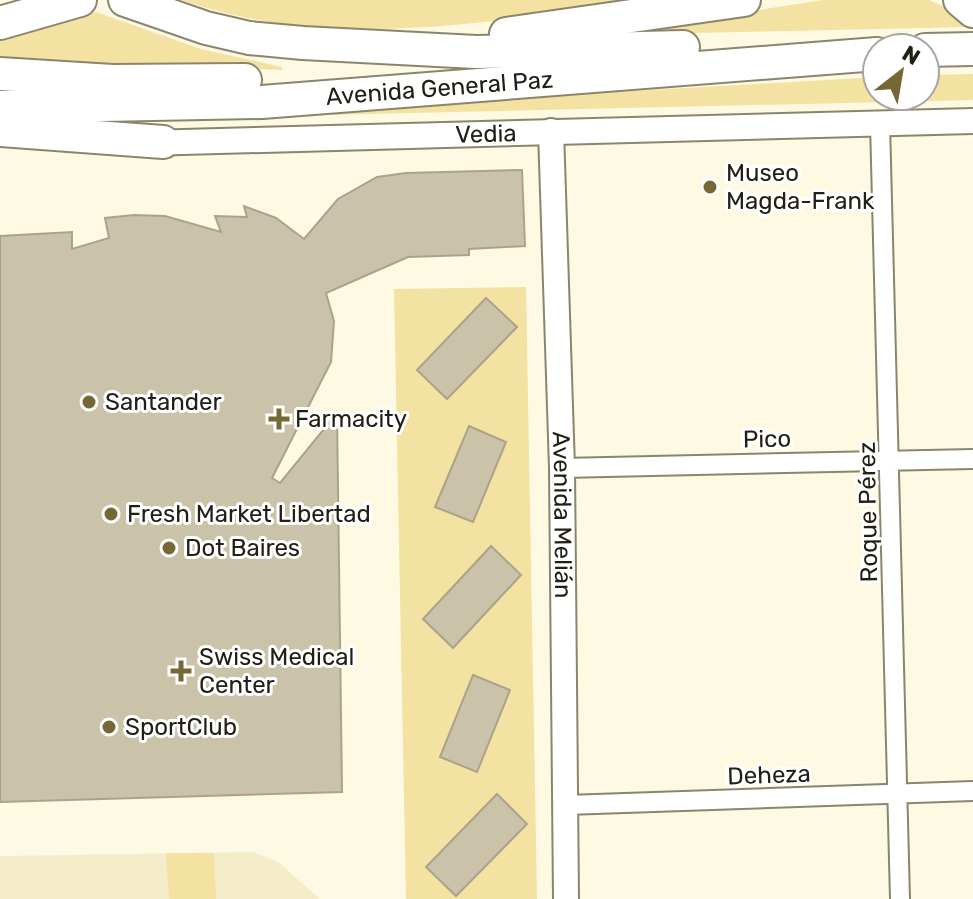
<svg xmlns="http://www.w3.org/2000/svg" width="973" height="899" viewBox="0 0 973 899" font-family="Rubik,sans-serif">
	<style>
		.built { fill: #f5ecc9 }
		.green { fill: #f3e2a1 }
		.building { fill: #cac3a9; stroke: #aaa38a; stroke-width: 2 }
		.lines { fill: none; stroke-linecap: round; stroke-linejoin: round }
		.street-casing { stroke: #8b856c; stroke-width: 22 }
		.secondary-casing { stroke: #8b856c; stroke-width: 28 }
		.highway-casing { stroke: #8b856c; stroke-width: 36 }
		.street { stroke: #fff; stroke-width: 18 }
		.secondary { stroke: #fff; stroke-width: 24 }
		.highway { stroke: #fff; stroke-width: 32 }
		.poi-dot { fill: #756835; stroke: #fff; stroke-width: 3 }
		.labels { text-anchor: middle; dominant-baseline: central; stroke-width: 6; stroke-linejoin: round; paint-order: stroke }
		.street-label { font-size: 24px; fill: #222016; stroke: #fff }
		.poi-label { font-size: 24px; fill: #222016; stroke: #fff; text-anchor: start }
	</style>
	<rect width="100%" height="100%" fill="#fef9e3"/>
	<!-- built -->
	<path class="built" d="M254 852 278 862 320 899H0V856Z"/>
	<!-- green -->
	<path class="green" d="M182 0H646C495 21 330 53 182 0Z
		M823 0H929L952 10 971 27 598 35Z
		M96 12 201 49 282 67V70L0 60V41Z
		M973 74V100L281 116 530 97 877 77V96H925V75Z
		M526 287 537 899H406L394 289Z
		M166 853H214L216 899H169Z"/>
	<!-- building -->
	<path class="building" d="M522 170 525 246 469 249V255L408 257 326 293 334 321 331 362 272 478 280 483 337 413 342 792 0 802V236L72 232V249L109 238 105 218 134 215 165 216 221 232 215 216 247 217 244 206 276 218 304 239 338 199 377 177 406 173Z
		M486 298 517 327 447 399 417 370Z
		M469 426 506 442 473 522 435 507Z
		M491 546 521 575 453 648 423 619Z
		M473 675 510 690 477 772 440 757Z
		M497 794 527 824 456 896 426 867Z"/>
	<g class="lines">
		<!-- street casing -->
		<g class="street-casing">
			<path id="street" d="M880 123 900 899
				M562 468 973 459
				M566 805 973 791"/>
		</g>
		<!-- secondary casing -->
		<g class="secondary-casing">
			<g id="secondary">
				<path id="s1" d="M551 131 562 468 566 899"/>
				<path id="s2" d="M146 143 973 121"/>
			</g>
		</g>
		<!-- highway casing -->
		<g class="highway-casing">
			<g id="highway">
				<path d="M125 0 206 28 249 38 303 43 476 52 683 47"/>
				<path d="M960 0 973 11"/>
				<path d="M0 23 80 0"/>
				<path d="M506 34 744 0"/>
				<path d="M925 50 973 49"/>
				<path d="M0 74 112 81 245 80"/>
				<path id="s3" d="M0 107 262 102 877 54"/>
				<path d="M0 130 163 142"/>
			</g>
		</g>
		<!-- street -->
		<use href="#street" class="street"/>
		<!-- secondary -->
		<use href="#secondary" class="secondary"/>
		<!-- highway -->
		<use href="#highway" class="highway"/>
	</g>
	<!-- markers -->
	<g class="poi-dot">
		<circle cx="710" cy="187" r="8"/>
		<circle cx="89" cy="402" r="8"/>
		<path d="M275 407h8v8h8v8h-8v8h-8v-8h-8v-8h8z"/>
		<circle cx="111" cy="514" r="8"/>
		<circle cx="169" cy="548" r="8"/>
		<path d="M177 659h8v8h8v8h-8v8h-8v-8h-8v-8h8z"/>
		<circle cx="109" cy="727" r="8"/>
	</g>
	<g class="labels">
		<!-- street labels -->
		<g class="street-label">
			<text stroke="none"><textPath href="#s3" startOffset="440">Avenida General Paz</textPath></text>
			<text stroke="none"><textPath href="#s2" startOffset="340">Vedia</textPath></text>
			<text transform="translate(767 439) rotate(-1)">Pico</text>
			<text transform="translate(868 512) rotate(-91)">Roque Pérez</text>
			<text stroke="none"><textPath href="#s1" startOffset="384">Avenida Melián</textPath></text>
			<text transform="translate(769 775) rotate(-2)">Deheza</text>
		</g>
		<!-- poi labels -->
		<g class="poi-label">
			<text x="726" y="173">Museo<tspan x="726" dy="28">Magda-Frank</tspan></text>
			<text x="105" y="402">Santander</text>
			<text x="295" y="419">Farmacity</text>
			<text x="127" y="514">Fresh Market Libertad</text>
			<text x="185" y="548">Dot Baires</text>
			<text x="199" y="657">Swiss Medical<tspan x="199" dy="28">Center</tspan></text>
			<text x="125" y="727">SportClub</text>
		</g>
	</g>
	<!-- north arrow -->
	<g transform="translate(901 72) rotate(31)"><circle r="38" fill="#ffffff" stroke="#a7a6a2" stroke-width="2"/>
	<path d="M0-6L14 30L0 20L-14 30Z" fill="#756835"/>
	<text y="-12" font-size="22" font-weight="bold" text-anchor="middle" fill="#222016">N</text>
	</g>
</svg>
